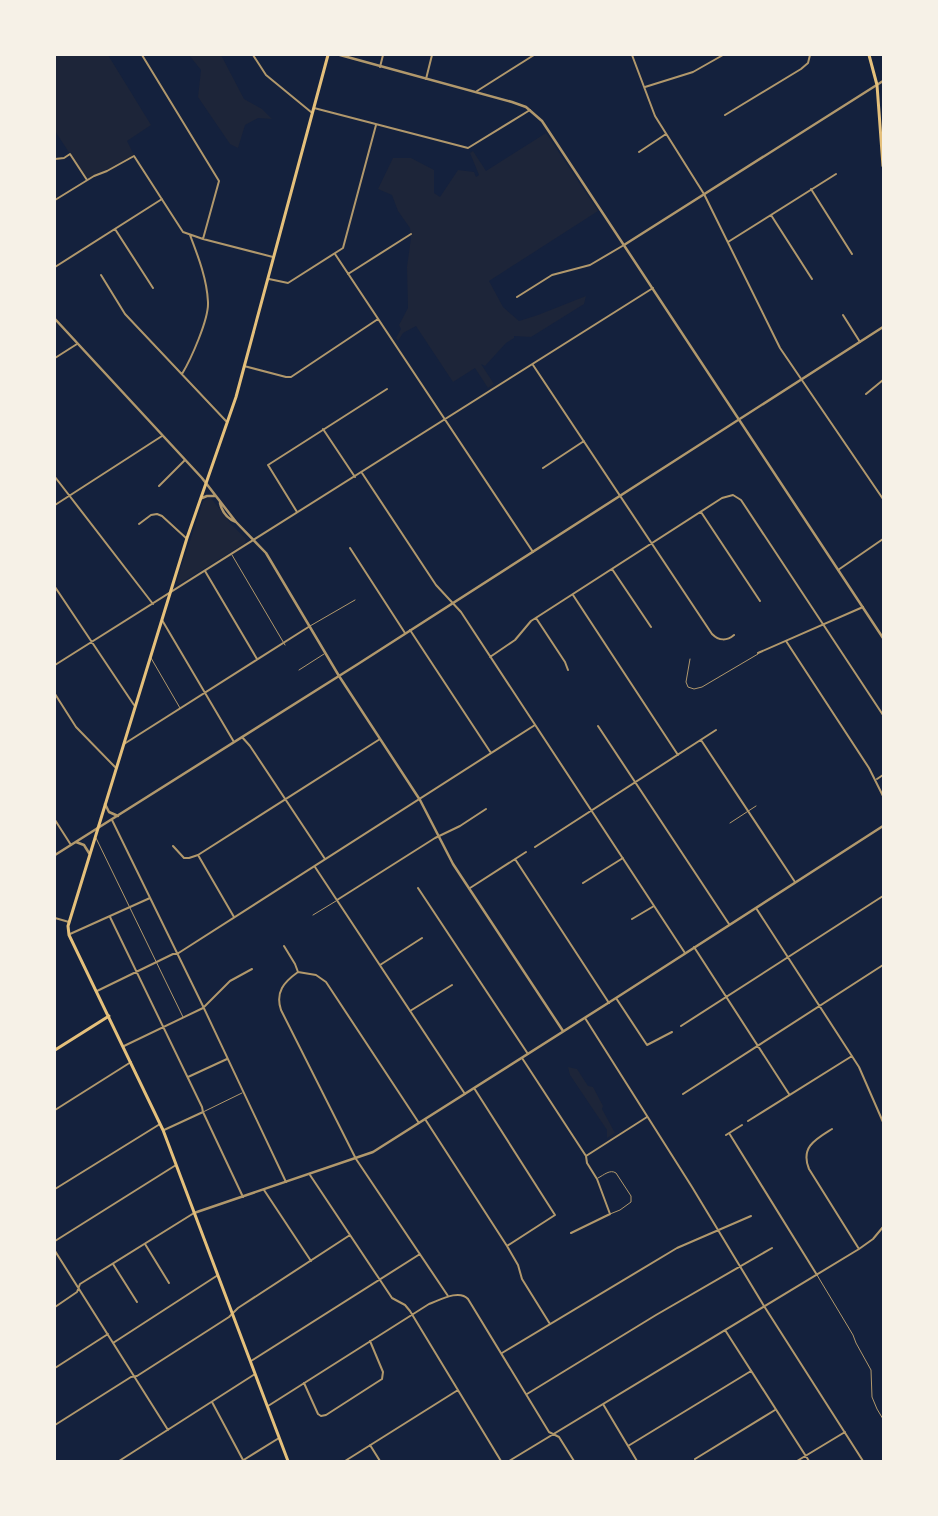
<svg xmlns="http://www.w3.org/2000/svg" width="938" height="1516" viewBox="0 0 938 1516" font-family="Lato,sans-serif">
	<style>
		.green { fill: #1d2539 }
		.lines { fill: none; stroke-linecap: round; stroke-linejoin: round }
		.service { stroke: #b1986c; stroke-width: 1 }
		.minor { stroke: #b1986c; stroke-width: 2 }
		.tertiary { stroke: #b1986c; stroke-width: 2.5 }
		.secondary { stroke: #e5c07b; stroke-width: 3 }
	</style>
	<rect width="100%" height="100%" fill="#14213d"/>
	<!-- green -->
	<path class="green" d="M55 55H108L151 125 127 141 135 157 87 180 55 131Z
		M189 55H221L244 99 262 109 272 119 258 118 245 125 238 148 230 144 198 97 201 70Z
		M546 133 598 211 489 281 503 307 519 321 538 315 586 296 584 304 531 337 514 336V338L506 343 485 366 481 364 494 384 488 388 475 368 453 382 416 326 403 333 398 341 396 338 401 329 399 325 408 308 407 267 411 238 410 228 398 211 392 195 378 189 393 158H411L434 170V193L440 197 458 170 474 172 476 177 479 175 470 153 473 151 486 171Z
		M207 498H211L231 524 246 539 245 543 179 584 177 580 203 502Z
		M568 1067 577 1069 588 1086 593 1087 603 1106 602 1109 615 1133 607 1138V1130L570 1075Z"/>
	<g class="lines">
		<!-- service -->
		<path class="service" d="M232 555 285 645
			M310 626 355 600
			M151 658 180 708
			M690 659 686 682 688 687 694 689 702 687 758 654
			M299 670 324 654
			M730 823 756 806
			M96 838 183 1017
			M313 915 336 901
			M203 1112 242 1093
			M598 1178C604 1175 610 1169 616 1173L631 1196V1202L620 1210 610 1214
			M817 1275 853 1335 856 1343 871 1370 872 1397 877 1409 883 1419"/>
		<!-- minor -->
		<path class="minor" d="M142 55 219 181 203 239
			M253 55 266 75 311 112
			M632 55 655 116 704 194 780 348 883 499
			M380 67 383 55
			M426 79 432 55
			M645 87 693 72 723 55
			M477 91 534 55
			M314 108 468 148 530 110
			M725 115 801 69 808 63 810 55
			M639 152 666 134
			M55 159 64 158 70 154 87 180
			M811 189 852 254
			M55 200 94 176 107 171 134 156 183 232 203 239 273 257
			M771 215 812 279
			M115 229 153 288
			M728 242 836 174
			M335 254 533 552
			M55 267 162 199
			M348 274 411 234
			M101 275 125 314 226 421
			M269 279 288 283 343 248 376 125
			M517 297 552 275 590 265 624 245
			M843 315 860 342
			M55 358 77 344
			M533 365 712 634C719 641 727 641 734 635
			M244 366 286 377H291L378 319
			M182 374C191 359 209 319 208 302 207 279 198 256 190 235
			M866 394 883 380
			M323 429 355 477
			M543 468 584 441
			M362 473 436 585 461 612 685 953
			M55 477 153 604
			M159 486 185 460
			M55 505 162 436
			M297 512 268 465 387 389
			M701 512 760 601
			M139 524 151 515 157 514 162 516 186 538
			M350 548 405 633
			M612 569 651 627
			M838 570 883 539
			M205 571 257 659
			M55 587 134 705
			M573 595 678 755
			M536 618 565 662 568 670
			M162 620 234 742
			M410 630 491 753
			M786 641 869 768 883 796
			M758 653 863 607
			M490 657 515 640 531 621 722 498 733 495 741 500 883 715
			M55 665 653 288
			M55 694 76 727 115 767
			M598 726 729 924
			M242 737 250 746 325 859
			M701 740 795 882
			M124 744 310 626
			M877 779 883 775
			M55 820 71 845
			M112 820 201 1002 286 1182
			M173 846 184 858H189L198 855 380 739
			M535 847 716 730
			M198 855 234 917
			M515 859 609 1003
			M315 867 465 1094
			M583 883 623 858
			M418 888 528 1054
			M470 888 526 852
			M337 900 435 838 460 826 486 809
			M756 908 859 1067 883 1122
			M110 917 202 1107 203 1112 243 1197
			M55 918 69 922
			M632 919 654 906
			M70 934 150 898
			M284 946 295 964 298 972
			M694 947 789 1094
			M380 965 422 938
			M298 972C284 982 275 992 281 1010L356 1159 448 1296
			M298 972 316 975 326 982 419 1123
			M97 991 173 954H177L535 725
			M616 998 647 1045 672 1032
			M410 1011 452 985
			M585 1018 692 1187 764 1306 863 1461
			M681 1026 883 896
			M124 1046 203 1008 230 981 252 969
			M522 1058 586 1156 587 1163 597 1179 610 1214 571 1233
			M188 1077 227 1059
			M474 1088 555 1215 507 1246
			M683 1094 883 965
			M55 1110 131 1062
			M425 1119 507 1246 518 1265 522 1279 550 1324
			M748 1121 852 1056
			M832 1129C816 1139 800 1147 809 1169L859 1249
			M164 1130 203 1112
			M729 1133 817 1275
			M726 1135 742 1125
			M586 1156 647 1117
			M310 1175 392 1298 405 1305 410 1311 501 1461
			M55 1189 160 1124
			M264 1190 311 1261
			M55 1241 176 1165
			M145 1244 169 1283
			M55 1251 168 1430
			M113 1264 137 1302
			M55 1307 77 1292 80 1284 194 1213
			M725 1330 809 1461
			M113 1343 218 1275
			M502 1353 677 1248 751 1216
			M251 1361 420 1254
			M55 1368 108 1334
			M304 1383 318 1414 321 1416 326 1415 382 1379 383 1372 370 1341
			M527 1394 656 1315 772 1248
			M212 1402 243 1460
			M603 1404 637 1461
			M268 1406 429 1304C440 1300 459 1289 468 1299L549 1432 559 1437 574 1461
			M55 1425 131 1377 137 1376 229 1317 238 1308 350 1235
			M370 1445 380 1461
			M628 1446 751 1371
			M695 1459 775 1410
			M119 1461 255 1374
			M242 1461 279 1438
			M345 1461 458 1390
			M509 1461 859 1249 873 1239 883 1227
			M797 1461 845 1432"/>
		<!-- tertiary -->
		<path class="tertiary" d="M340 55 512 102 526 107 542 121 883 638
			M624 245 883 81
			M55 319 202 478 236 522 266 553 339 676 420 800 453 864 563 1031
			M202 498 207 496H215
			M220 503C222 512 228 519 236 522
			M105 804 109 812 118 816
			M76 842 84 845 89 853
			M55 855 358 664 883 327
			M194 1213 373 1152 616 998 883 826"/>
		<!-- secondary -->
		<path class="secondary" d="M869 55 877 85 883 166
			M55 1050 109 1016
			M288 1461 163 1130 69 935 68 926 187 538 236 397 328 55"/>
	</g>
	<!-- border -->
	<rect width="938" height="1516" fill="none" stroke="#f6f1e7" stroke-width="112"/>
</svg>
